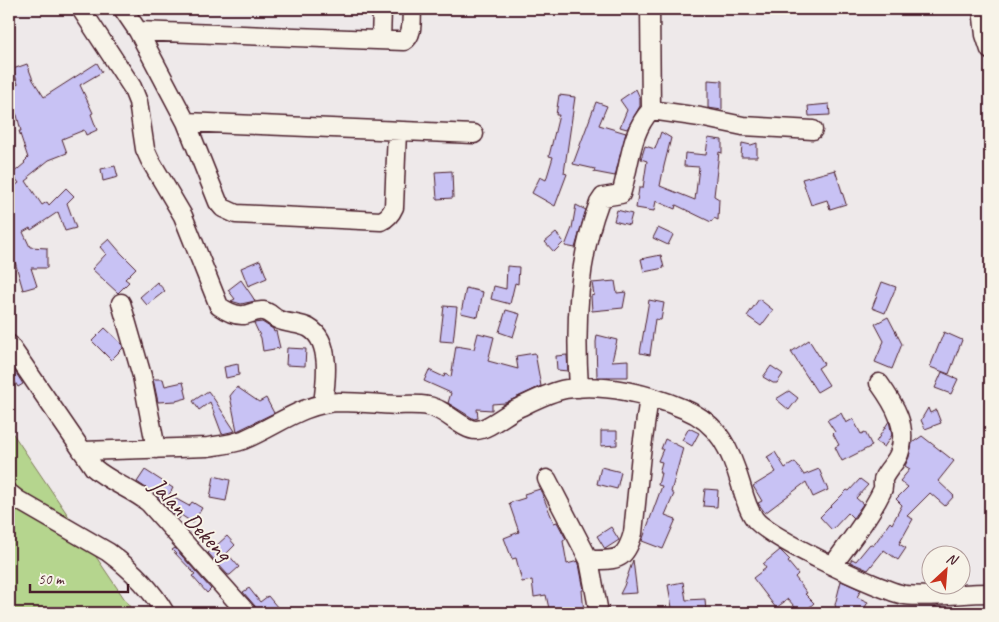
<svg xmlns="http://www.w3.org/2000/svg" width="999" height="622" viewBox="0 0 999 622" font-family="Caveat,sans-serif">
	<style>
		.green { fill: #b5d58e; stroke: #807a5c }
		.building { fill: #c8c2f4; stroke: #4a1f2b }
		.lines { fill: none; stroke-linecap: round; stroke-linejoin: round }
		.minor-casing { stroke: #4a1f2b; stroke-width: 21 }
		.minor { stroke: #f7f3e8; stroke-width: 18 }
		.labels { text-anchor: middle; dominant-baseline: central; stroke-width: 4; stroke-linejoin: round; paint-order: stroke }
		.street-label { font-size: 24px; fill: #4a1f2b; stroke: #f7f3e8 }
	</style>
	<rect width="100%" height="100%" fill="#eee9ea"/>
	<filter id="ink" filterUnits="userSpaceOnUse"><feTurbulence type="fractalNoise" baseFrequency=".02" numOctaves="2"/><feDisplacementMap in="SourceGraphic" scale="10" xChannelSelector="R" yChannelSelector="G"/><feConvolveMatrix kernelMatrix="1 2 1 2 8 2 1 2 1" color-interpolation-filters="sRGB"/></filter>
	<g filter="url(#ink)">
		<!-- green -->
		<path class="green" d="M9 428 134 613H9Z"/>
		<!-- building -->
		<path class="building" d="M97 63 102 72 80 85 93 113 91 114 97 130 86 135 84 130 62 139 67 153 49 160 29 176 30 178 26 181 42 205 47 202 49 205 66 188 74 196 67 203 76 228 65 231 58 212 31 230 30 228 23 232 30 247 47 248V268H31L37 286 23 290 9 241V190L19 183 12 174 25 163 24 162 28 158 19 131H21L17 115 9 105V91L18 84 13 69 27 64 33 80 44 97Z
			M708 80 722 81V110L708 108Z
			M636 89 640 98V106L627 129 620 127 627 110 620 100Z
			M559 95 575 97 564 173 567 174 555 206 532 193 540 177 546 180 553 157 549 156 559 115H556Z
			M596 102 607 106 599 125 626 133 615 176 594 172 595 169 573 164Z
			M829 104 830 115 809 116 808 106Z
			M661 132 671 138 664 166 660 186 695 200 699 167 684 166 685 153 706 155 708 138 722 140V153L719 152 714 196 719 199 718 220 714 218 711 222 676 205 675 209 656 201 654 211 636 208 639 188H643L647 161 641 159 645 146 655 149Z
			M742 143 751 145 757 143V157H741Z
			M115 166 118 177 103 181 101 169Z
			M835 170 846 204 830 209 827 200 811 205 802 179Z
			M452 171 453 198 437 199 435 172Z
			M576 205 586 210 575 248 565 246 572 228Z
			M617 210 632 214 629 225 614 221Z
			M658 228 673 235 668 245 653 238Z
			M556 233 564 242 554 252 545 242Z
			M109 239 121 253 136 268 125 279 129 282 118 293 92 269 106 254 100 247Z
			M661 255 664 268 644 272 641 259Z
			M260 260 267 278 248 286 241 268Z
			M507 266 519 267 518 284 515 283 510 304 491 299 494 286 506 289Z
			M241 280 252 296 255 301 241 304 231 301 235 299 228 290Z
			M615 281 617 293 626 292 623 308 592 311 591 296 594 295 592 283Z
			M157 282 165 291 147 305 140 297Z
			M882 282 896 287 885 313 872 308Z
			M466 288 483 292 478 317 461 313Z
			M759 299 773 310 761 326 747 316Z
			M649 300 664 303 661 320 655 319 650 355 640 353Z
			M444 306 457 307 453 342 440 341Z
			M506 310 520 314 513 337 499 332Z
			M888 317 902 344 892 369 875 362 884 341 875 324Z
			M262 322 273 329 274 332 276 331 280 348 263 351 261 338 254 323Z
			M105 328 122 344 123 348 111 360 92 341Z
			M944 332 962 340 949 374 930 367Z
			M478 333 494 337 488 361 518 369 516 356 535 353 541 386 505 403 492 404V410L477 409 478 418 474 419 448 403 451 393 424 381 429 370 444 377 445 374 451 377 456 346 474 349Z
			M597 335 617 340 612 361 628 360V377H597L596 342Z
			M809 340 824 364 818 368 829 385 817 392 791 352Z
			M287 348 306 349 305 366 286 365Z
			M567 355 568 371 557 370 556 356Z
			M9 362 23 384 18 387 9 373Z
			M238 364 239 375 226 378 224 367Z
			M771 366 783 374 777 383H773L763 377Z
			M942 372 958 379 951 394 935 388Z
			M153 379H163L165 386 183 382 187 398 176 401 158 402Z
			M237 387 259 402 266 398 274 413 237 431 230 396Z
			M208 391 214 399 235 431 222 434 210 402 199 410 193 401Z
			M789 391 798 398 789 410 776 399Z
			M928 408 930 413 936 410 941 423 925 429 921 420Z
			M841 413 846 423 853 419 861 434 865 432 872 446 842 461 835 447 839 445 833 434 835 432 827 420Z
			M889 421 892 435 884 447 876 442Z
			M689 428 699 433 692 446 682 440Z
			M601 431H617V445L601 446Z
			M922 436 954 461 938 481 954 496 945 506 930 493 907 516 913 519 899 544 906 548 898 560 884 550 868 570 850 562 852 559 856 561 870 544 873 546 890 522 892 524 902 505 896 499 908 487 900 481 910 469 905 466 909 457 912 443Z
			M665 439 683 448 671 492 674 494 665 515 676 519 663 549 642 541 662 486 658 485 661 473H659L662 462 658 461 663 449H661Z
			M775 452 785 468 795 462 804 475 819 469 828 490 813 497 806 482 765 513 758 503 762 501 753 486 776 472 767 457Z
			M601 467 621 472 617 489 597 484Z
			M145 470 173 488 169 495 189 506 192 502 202 508 193 523 181 515 179 519 175 516 155 494 137 482Z
			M214 476 230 480 226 501 210 498Z
			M860 479 868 485 856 498 863 504 853 518 848 513 832 530 820 517 847 490 849 491Z
			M540 489 554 523 557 522 566 539 563 541 567 564 578 561 579 564 584 590H582L584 613H550L546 595 534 597 532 580 522 582 516 558 512 559 504 538 519 532 509 503 525 498 524 494Z
			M705 489 718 490 717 507 703 506Z
			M611 527 619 540 605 549 597 536Z
			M227 536 235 545 227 553 239 567 230 575H228L208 553Z
			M175 548 211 589 207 593 192 576 195 574 172 550Z
			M780 550 790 560 788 562 798 574 795 577 807 593 805 594 814 603 803 613H800L788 599 776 608 753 578 766 568 763 564Z
			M633 560 637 593 620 594 624 586Z
			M841 581 861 590 857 597 868 602 862 613H838L835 605Z
			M683 582 686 600 705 599 706 613H673L668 585Z
			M249 588 260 602 268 596 278 608 272 613H257L255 606 243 592Z"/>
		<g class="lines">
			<!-- minor casing -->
			<g class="minor-casing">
				<path id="minor" d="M81 9 132 87 138 102 145 149 150 160 183 216 219 306C226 311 235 316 244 315 250 314 256 310 263 311 270 312 273 318 279 320 289 324 300 323 309 328 332 341 326 382 323 403
					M123 9 138 31 186 122 218 202 223 208 236 214 381 221C388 218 391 214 394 207L397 131
					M982 9 985 35 990 50
					M138 31 404 41C414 35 411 19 412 9
					M381 40 382 9
					M651 110 700 117 743 126 813 130
					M186 122 474 134
					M121 303 142 376 156 449
					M9 344 94 468C110 482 132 489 149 503L247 613
					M579 388C575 327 577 261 599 203L603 197 621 194C630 166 630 132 651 110L650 9
					M82 451 208 447C220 445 232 444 243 440 275 427 303 403 339 402 358 402 378 404 397 405 407 405 418 404 428 406 446 409 462 430 476 430 487 430 506 414 516 409 531 402 549 392 566 389 604 383 649 394 684 409 719 423 731 451 741 485 744 496 747 508 754 518 766 537 881 591 905 595 933 598 962 593 990 593
					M547 479 589 560 599 613
					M9 493 18 500 108 552C131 569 151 588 165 613
					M589 560C616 560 625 562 633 533L641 454 649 397
					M833 565C850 541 869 518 882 491 885 486 881 482 884 477 888 469 896 462 899 454 909 427 894 404 879 383"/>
			</g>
			<!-- minor -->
			<use href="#minor" class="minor"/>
		</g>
	</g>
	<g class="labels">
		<!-- street labels -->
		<g class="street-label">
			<text transform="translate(191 519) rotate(46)">Jalan Dekeng</text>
		</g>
	</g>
	<!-- margin -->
	<rect width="999" height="622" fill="none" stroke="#f7f3e8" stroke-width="30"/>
	<rect x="15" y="15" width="969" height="592" fill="none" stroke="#4a1f2b" stroke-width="2" filter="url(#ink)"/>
	<!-- north arrow -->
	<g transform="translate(946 570) rotate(26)"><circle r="24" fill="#f7f3e8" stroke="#b29e9c"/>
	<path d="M0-4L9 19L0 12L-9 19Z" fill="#c8321e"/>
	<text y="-8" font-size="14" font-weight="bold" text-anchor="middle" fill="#4a1f2b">N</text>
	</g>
	<!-- scale -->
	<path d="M30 584v8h98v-8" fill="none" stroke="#4a1f2b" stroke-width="2.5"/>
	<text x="38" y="584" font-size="15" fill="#4a1f2b" stroke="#f7f3e8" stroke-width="4" paint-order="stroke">50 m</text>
</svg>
